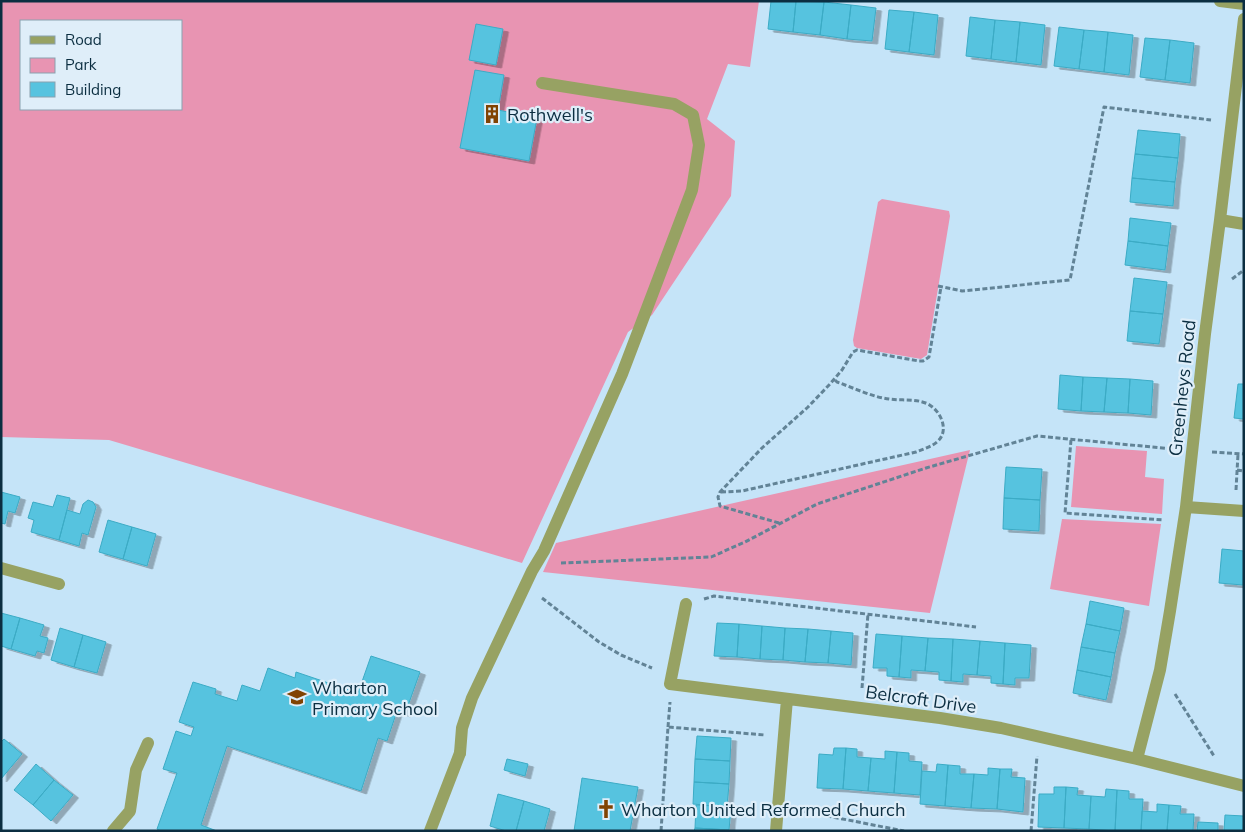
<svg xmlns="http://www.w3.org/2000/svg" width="1245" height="832" viewBox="0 0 1245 832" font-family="Mulish,sans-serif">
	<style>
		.green { fill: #e894b2; fill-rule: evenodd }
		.building { fill: #57c3df; stroke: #3babc5; filter: url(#shadow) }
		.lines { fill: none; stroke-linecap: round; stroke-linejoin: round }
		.path { stroke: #628396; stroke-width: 3; stroke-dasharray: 5 2.5; stroke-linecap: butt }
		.lane { stroke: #97a263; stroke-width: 12 }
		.street { stroke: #97a263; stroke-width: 12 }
		.labels { text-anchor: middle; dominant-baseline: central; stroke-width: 4.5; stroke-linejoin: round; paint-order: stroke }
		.poi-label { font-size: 18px; fill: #0b2e41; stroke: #dfeef9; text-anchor: start }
		.street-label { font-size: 18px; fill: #0b2e41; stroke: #dfeef9 }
	</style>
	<defs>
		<filter id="shadow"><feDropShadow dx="5.5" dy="3" stdDeviation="0" flood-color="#0004"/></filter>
	</defs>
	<rect width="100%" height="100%" fill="#c5e4f8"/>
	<!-- green -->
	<path class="green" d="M1 1H759L750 67 728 64 707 119 735 141 731 196 652 315 628 332 522 563 109 440 1 437ZM21 21H181V109H21Z
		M882 199 949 211 950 216 927 355 921 359 857 348 854 346 853 340 878 202Z
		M1076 446 1147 451 1145 477 1164 479 1162 514 1071 507Z
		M970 450 930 613 543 572 556 543Z
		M1062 519 1161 524 1149 606 1050 589Z"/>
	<!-- building -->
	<path class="building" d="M771 1H796L793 32 768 29Z
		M796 1 824 2 820 35 793 32Z
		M824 2 851 5 847 39 820 35Z
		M851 5 876 8 872 41 847 39Z
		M889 10 914 12 909 52 885 49Z
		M914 12 938 15 934 55 909 52Z
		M970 17 995 20 991 59 966 56Z
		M995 20 1020 22 1016 62 991 59Z
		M1020 22 1045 25 1041 65 1016 62Z
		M476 24 503 29 496 65 469 60Z
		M1059 27 1084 30 1079 69 1054 66Z
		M1084 30 1108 32 1104 72 1079 69Z
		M1108 32 1133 35 1129 75 1104 72Z
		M1145 38 1170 40 1165 80 1140 77Z
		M1170 40 1194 43 1190 83 1165 80Z
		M475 70 504 75 498 110 537 118 529 161 460 148Z
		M1138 130 1180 134 1178 158 1135 154Z
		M1135 154 1178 158 1175 182 1132 178Z
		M1132 178 1175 182 1173 206 1130 202Z
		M1130 218 1171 223 1168 246 1128 241Z
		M1128 241 1168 246 1165 270 1125 265Z
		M1134 278 1167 282 1163 314 1130 311Z
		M1130 311 1163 314 1159 344 1127 341Z
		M1060 375 1083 377 1081 411 1058 409Z
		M1083 377 1107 378 1104 412 1081 411Z
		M1107 378 1130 379 1128 413 1104 412Z
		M1130 379 1153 381 1151 415 1128 413Z
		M1238 384H1244V419L1234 418Z
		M1006 467 1042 469 1040 500 1004 498Z
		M1 492 20 497 15 513 8 511 5 524 1 523Z
		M57 495 70 498 59 540 31 532 34 520 28 518 33 502 53 507Z
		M1004 498 1040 500 1039 531 1003 529Z
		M88 500 93 502 96 507 88 535 82 533 79 546 59 540 67 510 80 514 83 504Z
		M108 520 132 527 123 559 99 552Z
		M132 527 156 534 147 566 123 559Z
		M1222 549 1244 551 1243 585 1219 583Z
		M1090 601 1124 608 1120 631 1086 624Z
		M1 613 20 618 11 649 1 646Z
		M20 618 44 625 40 636 48 638 44 653 37 651 35 656 11 649Z
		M717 623 739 624 737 657 714 656Z
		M739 624 762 626 760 659 737 657Z
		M1086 624 1120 631 1115 653 1081 647Z
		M762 626 785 628 783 660 760 659Z
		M60 628 83 635 74 667 51 660Z
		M785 628 808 629 805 662 783 660Z
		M808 629 831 631 828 663 805 662Z
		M831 631 853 633 851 665 828 663Z
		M876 634 902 636 899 677 887 676V668H873Z
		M83 635 106 642 97 673 74 667Z
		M902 636 928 638 925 671 911 670V678L899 677Z
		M928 638 953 639 951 681 939 680V672L925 671Z
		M953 639 980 641 977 675 963 674V682L951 681Z
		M980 641 1005 643 1003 684 991 683V676L977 675Z
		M1005 643 1031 645 1029 678H1015V685L1003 684Z
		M1081 647 1115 653 1111 677 1077 670Z
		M371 656 420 672 405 714 397 711 387 741 378 738 361 791 227 746 201 825 217 831H161L157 829 177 773 163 769 176 731 191 736 194 727 179 722 193 682 216 689 215 694 237 701 242 685 260 691 268 668 295 678 296 672 358 693Z
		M1077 670 1111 677 1106 700 1073 693Z
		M697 736 731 738 730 761 695 759Z
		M4 739 22 754 1 779V742Z
		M834 748H846L843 789 817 788 819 754 833 755Z
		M846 748 857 749V757L871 758 868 791 843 789Z
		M885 751 897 752 894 793 868 791 871 758 885 759Z
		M897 752 909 753V761L922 762 920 795 894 793Z
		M507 759 528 764 525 776 504 770Z
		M695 759 730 761 729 784 694 782Z
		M36 764 54 780 33 805 14 790Z
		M937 764 948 765 945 806 920 804 922 771 936 772Z
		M948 765 960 766V774H974L971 808 945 806Z
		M988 768 1000 769 997 809 971 808 974 774 988 775Z
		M1000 769H1012L1011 777 1025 778 1023 812 997 809Z
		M582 778 638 787 630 831H574Z
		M54 780 73 795 51 821 33 805Z
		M694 782 729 784 727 807 693 804Z
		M1054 787H1066L1064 828 1038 827 1039 794H1054Z
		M1066 787 1078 788 1077 795 1091 796 1089 829 1064 828Z
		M1106 789 1117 790 1115 831 1089 829 1091 796 1105 797Z
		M1117 790 1129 791V799H1143L1141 831H1115Z
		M498 794 524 801 516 831H506L490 826Z
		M524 801 550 809 544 831H516Z
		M1157 804 1169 805 1167 831H1141L1142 811 1157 812Z
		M696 805 731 807 729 830 695 828Z
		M1169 805 1181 806 1180 814H1194L1193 831H1167Z
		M1225 815 1244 816 1243 831H1224Z
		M1198 822 1218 823V831H1197Z
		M695 828 729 830V831H694Z"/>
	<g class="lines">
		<!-- path -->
		<path class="path" d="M1232 279 1244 270
			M938 286 962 291 1070 280 1104 107 1211 120
			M1071 440 1065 513 1164 520
			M1212 452 1244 454
			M1237 470 1244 471
			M1236 490 1238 454
			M721 492 742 491 916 452C923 449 931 447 937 442 950 431 941 411 928 404 915 398 902 401 889 399 872 397 854 388 837 382L834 379
			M779 523 720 506 718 497 720 492 762 448 808 407 830 384 842 370 853 352 857 350 919 361H923L929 357 941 287
			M561 563 711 557 745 542 817 504 926 468 1037 436 1173 449
			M542 598 599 642 621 655 652 668
			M704 599 714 596 976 627
			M862 688 868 614
			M1175 694 1214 756
			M668 727 670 702
			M797 810 904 831
			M661 831 668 727 765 735
			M1031 831 1037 756"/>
		<!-- lane -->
		<path class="lane" d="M460 753 462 728 472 698 532 571 544 551 622 374 692 190 699 145 693 115 674 104 542 83
			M113 831 130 811 136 770 148 743"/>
		<!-- street -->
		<path class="street" d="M1220 1 1244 4
			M1220 220 1244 224
			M1186 507 1244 511
			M1 568 59 584
			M686 604 670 684 940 718 1001 728 1137 759 1244 786
			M1137 759 1160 670 1170 611 1186 507 1205 334 1220 220 1244 19
			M430 831 460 753
			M776 831 787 699"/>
	</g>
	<!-- icons -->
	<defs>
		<g id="building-bare" transform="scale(1.5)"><path d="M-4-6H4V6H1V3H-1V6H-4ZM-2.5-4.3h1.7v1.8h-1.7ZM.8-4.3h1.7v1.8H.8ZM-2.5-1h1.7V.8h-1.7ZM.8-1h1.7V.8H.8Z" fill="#814302" stroke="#dfeef9" stroke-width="2.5" paint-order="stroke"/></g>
		<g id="school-bare" transform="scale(1.5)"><path d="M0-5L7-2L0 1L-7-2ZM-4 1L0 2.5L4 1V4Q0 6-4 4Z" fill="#814302" stroke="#dfeef9" stroke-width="2.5" paint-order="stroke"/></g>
		<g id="church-bare" transform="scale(1.5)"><path d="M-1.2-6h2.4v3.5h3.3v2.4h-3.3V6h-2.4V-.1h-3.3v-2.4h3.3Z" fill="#814302" stroke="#dfeef9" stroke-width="2.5" paint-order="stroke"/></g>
	</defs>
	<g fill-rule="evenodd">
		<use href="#building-bare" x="492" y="114"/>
		<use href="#school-bare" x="297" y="697"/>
		<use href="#church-bare" x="606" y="809"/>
	</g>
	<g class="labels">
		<!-- poi labels -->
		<g class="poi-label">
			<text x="507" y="114">Rothwell's</text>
			<text x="312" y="687">Wharton<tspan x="312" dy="21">Primary School</tspan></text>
			<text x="621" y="809">Wharton United Reformed Church</text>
		</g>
		<!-- street labels -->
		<g class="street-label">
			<text transform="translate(1182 388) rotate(-84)">Greenheys Road</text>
			<text transform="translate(921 699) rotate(8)">Belcroft Drive</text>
		</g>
	</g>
	<!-- border -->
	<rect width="1245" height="832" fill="none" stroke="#0b2e41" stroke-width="5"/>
	<!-- legend -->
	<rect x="20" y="20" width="162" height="90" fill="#dfeef9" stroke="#8aa1af"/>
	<rect x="30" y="36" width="25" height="8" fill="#97a263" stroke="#8aa1af"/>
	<text x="65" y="45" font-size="15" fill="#0b2e41">Road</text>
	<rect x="30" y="58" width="25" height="15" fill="#e894b2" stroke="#8aa1af"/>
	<text x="65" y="70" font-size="15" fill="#0b2e41">Park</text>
	<rect x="30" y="82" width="25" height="15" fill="#57c3df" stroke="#8aa1af"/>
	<text x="65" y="95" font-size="15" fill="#0b2e41">Building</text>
</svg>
